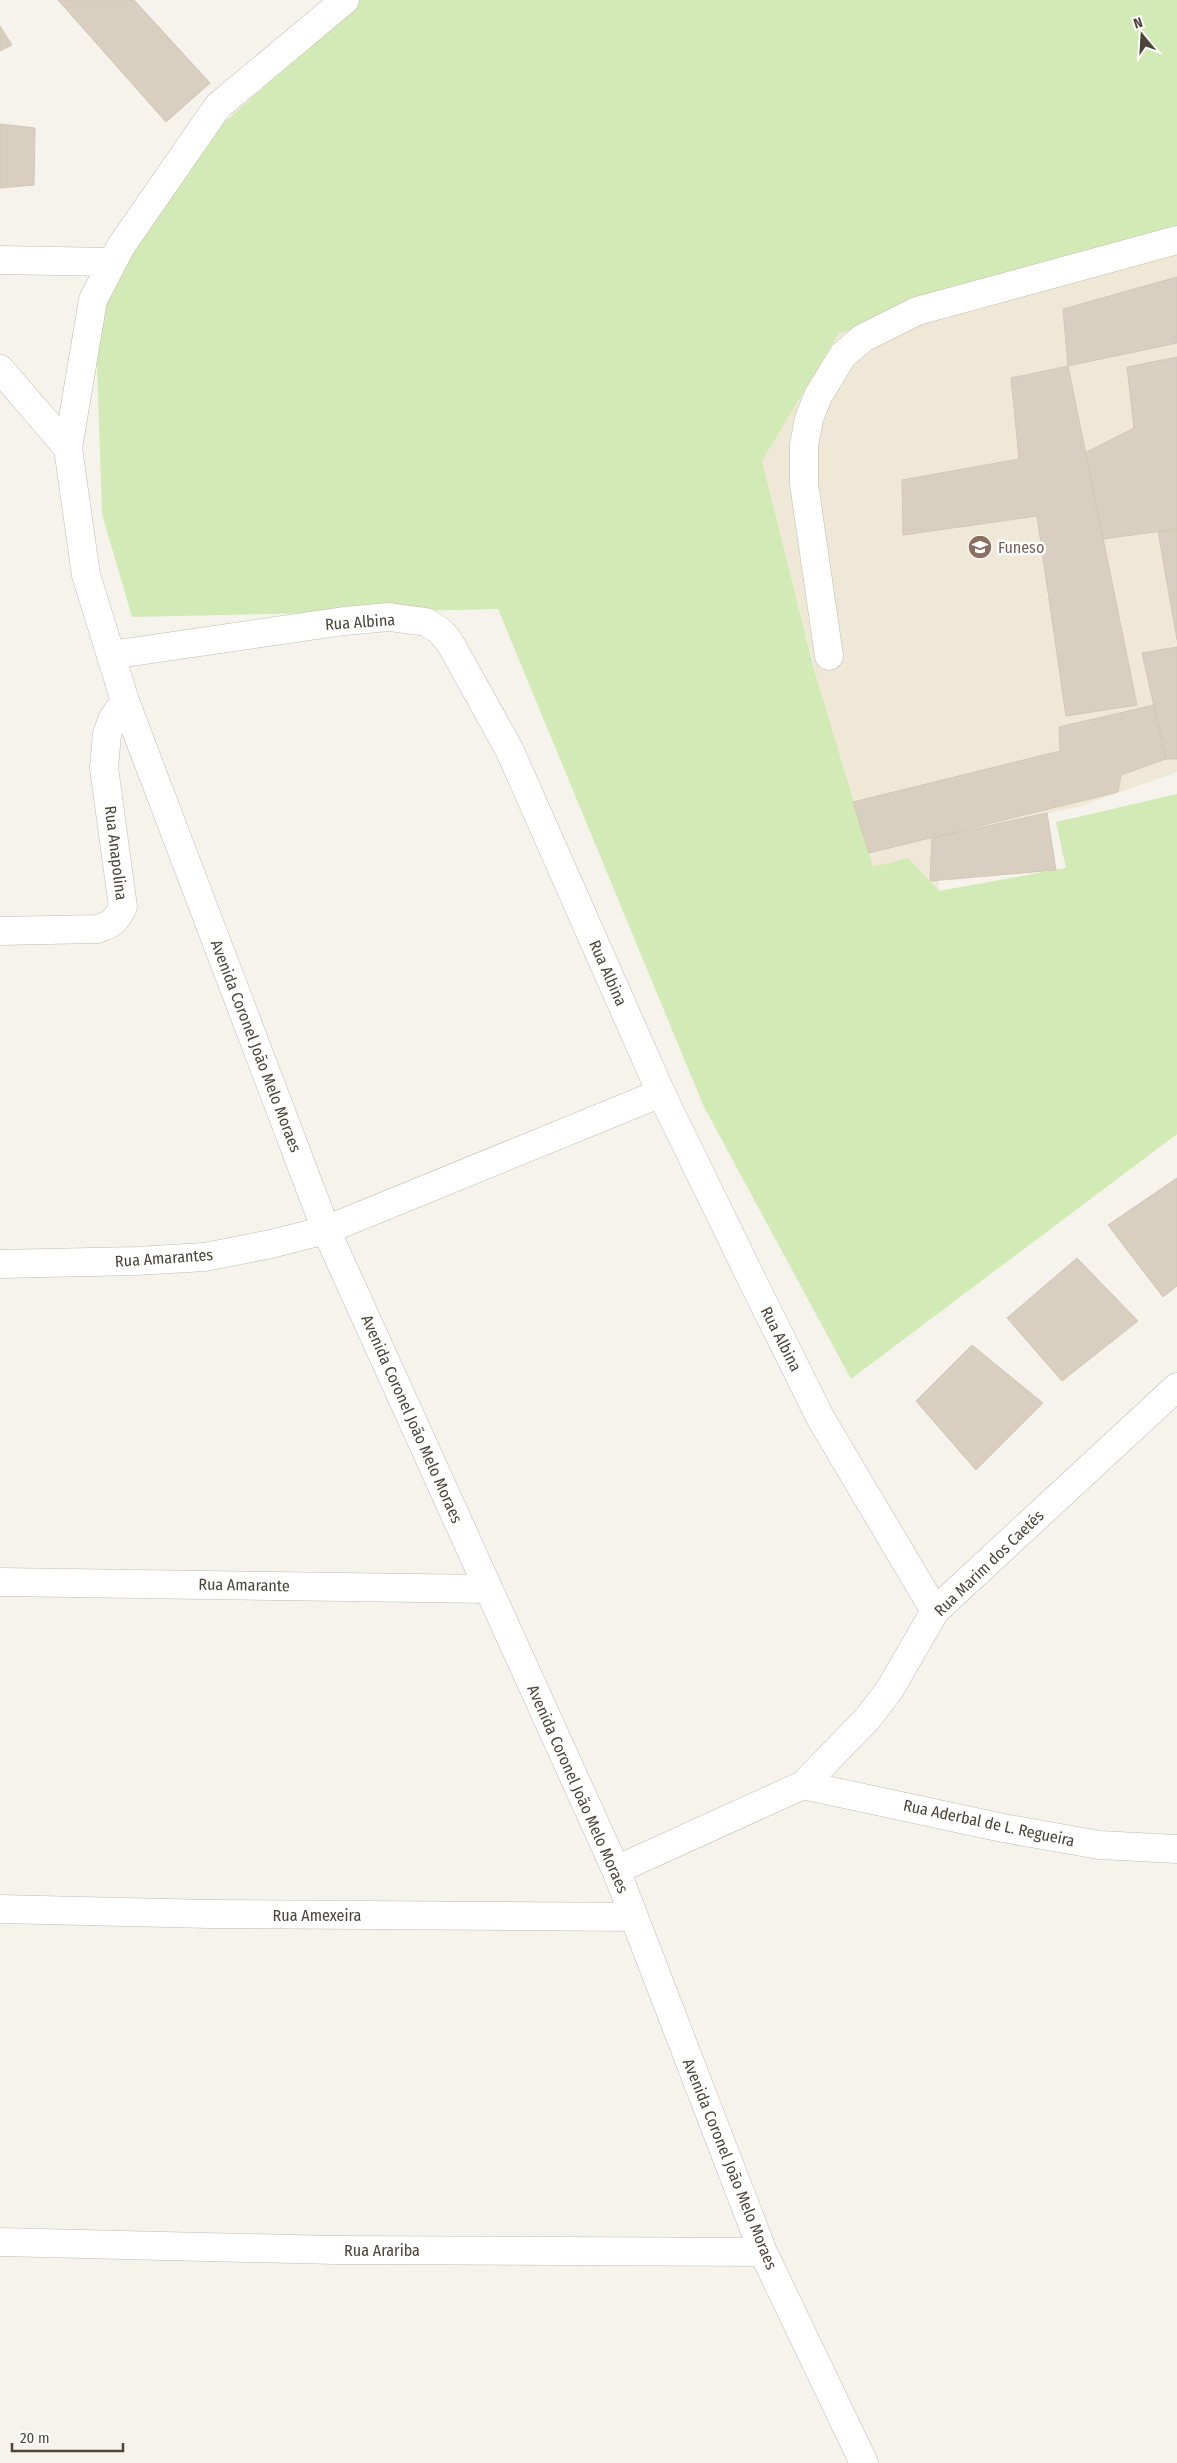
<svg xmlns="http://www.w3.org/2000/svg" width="1177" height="2463" viewBox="0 0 1177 2463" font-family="'Fira Sans Condensed',sans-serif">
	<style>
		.education { fill: #efe8d6 }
		.green { fill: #d2eab5 }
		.building { fill: #d8cfc1; stroke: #d3c7b4 }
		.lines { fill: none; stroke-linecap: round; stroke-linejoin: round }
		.street-casing { stroke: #c2bbae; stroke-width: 29 }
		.street { stroke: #fff; stroke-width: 28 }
		.labels { text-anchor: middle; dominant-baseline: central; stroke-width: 5; stroke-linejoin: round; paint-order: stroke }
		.education-label { font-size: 16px; fill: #785e54; stroke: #fff; text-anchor: start }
		.street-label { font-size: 16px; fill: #4b4439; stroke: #fff }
	</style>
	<rect width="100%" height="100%" fill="#f6f3ec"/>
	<!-- education -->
	<path class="education" d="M1177 226V772L1078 807 933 838 939 891 873 868 819 687 762 461 839 333Z"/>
	<!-- green -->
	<path class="green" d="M360 0H1177V234L839 333 762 461 814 669 873 867 908 858 939 891 1066 868 1056 822 1177 794V1134L851 1379 704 1107 498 609 132 617 102 514 95 305 196 148Z"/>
	<!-- building -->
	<path class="building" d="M58 0H134L210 83 166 122Z
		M0 26 12 45 0 51Z
		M0 124 35 128 34 185 0 188Z
		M1177 277V343L1068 366 1063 309Z
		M1177 357V529L1103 539 1085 453 1134 428 1127 367Z
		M1068 366 1137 705 1066 716 1037 516 903 535 902 480 1019 459 1011 378Z
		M1177 529V640L1158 531Z
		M1177 647V759H1166L1142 653Z
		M1154 705 1166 759 1121 775 1118 792 869 853 853 802 1060 751 1059 727Z
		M1047 813 1056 870 930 881 932 838Z
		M1177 1178V1286L1163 1297 1108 1225Z
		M1077 1258 1138 1321 1062 1381 1007 1318Z
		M972 1345 1043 1403 976 1470 916 1401Z"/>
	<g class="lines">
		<!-- street casing -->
		<g class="street-casing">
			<path id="street" d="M0 260 112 262
				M0 369 68 448 86 575 125 701 326 1230 616 1870 763 2252 864 2463
				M68 448 93 300 121 246 218 106 345 0
				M111 655 344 621 389 617 426 622 439 630 449 641 510 751 661 1093 754 1284 821 1419 935 1611
				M829 656 804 484V445L809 419 818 396 843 355 863 338 917 311 1177 240
				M0 931 97 929C111 925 116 921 123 907L104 768 107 734 112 720 125 701
				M0 1264 136 1261 205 1257 271 1244 326 1230 661 1093
				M0 1582 488 1589
				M803 1785 1003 1828 1099 1845 1177 1849
				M616 1870 803 1785 868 1718 890 1689 935 1611 1177 1387
				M0 1909 209 1914 634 1917
				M0 2242 334 2250 763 2252"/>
		</g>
		<!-- street -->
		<use href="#street" class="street"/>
	</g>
	<!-- icons -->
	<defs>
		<g id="university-disc" transform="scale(1.25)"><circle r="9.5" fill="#8d6e63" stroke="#fff"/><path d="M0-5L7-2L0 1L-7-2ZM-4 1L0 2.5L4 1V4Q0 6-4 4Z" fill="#fff"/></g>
	</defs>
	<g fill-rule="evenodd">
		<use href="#university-disc" x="980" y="547"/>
	</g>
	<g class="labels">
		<!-- education labels -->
		<g class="education-label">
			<text x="998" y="547">Funeso</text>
		</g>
		<!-- street labels -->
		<g class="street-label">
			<text transform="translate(360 622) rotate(-4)">Rua Albina</text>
			<text transform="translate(116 853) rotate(83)">Rua Anapolina</text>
			<text transform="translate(608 973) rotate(66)">Rua Albina</text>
			<text transform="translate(256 1046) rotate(69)">Avenida Coronel João Melo Moraes</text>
			<text transform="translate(164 1258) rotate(-4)">Rua Amarantes</text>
			<text transform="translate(781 1339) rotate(63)">Rua Albina</text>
			<text transform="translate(412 1419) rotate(66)">Avenida Coronel João Melo Moraes</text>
			<text transform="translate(989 1563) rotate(-44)">Rua Marim dos Caetés</text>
			<text transform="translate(244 1585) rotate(1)">Rua Amarante</text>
			<text transform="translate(578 1789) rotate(66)">Avenida Coronel João Melo Moraes</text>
			<text transform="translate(989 1823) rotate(12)">Rua Aderbal de L. Regueira</text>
			<text x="317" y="1915">Rua Amexeira</text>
			<text transform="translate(730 2164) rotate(68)">Avenida Coronel João Melo Moraes</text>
			<text x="382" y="2250">Rua Arariba</text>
		</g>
	</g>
	<!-- north arrow -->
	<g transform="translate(1142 35) rotate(342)" stroke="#ffffff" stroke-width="4" paint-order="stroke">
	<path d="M0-4L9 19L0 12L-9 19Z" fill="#4b4439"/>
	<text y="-8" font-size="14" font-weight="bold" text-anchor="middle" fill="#4b4439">N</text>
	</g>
	<!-- scale -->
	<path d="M12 2443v8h111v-8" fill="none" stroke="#4b4439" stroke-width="2.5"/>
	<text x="20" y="2443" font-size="15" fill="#4b4439" stroke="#ffffff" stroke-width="4" paint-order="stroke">20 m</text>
</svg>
